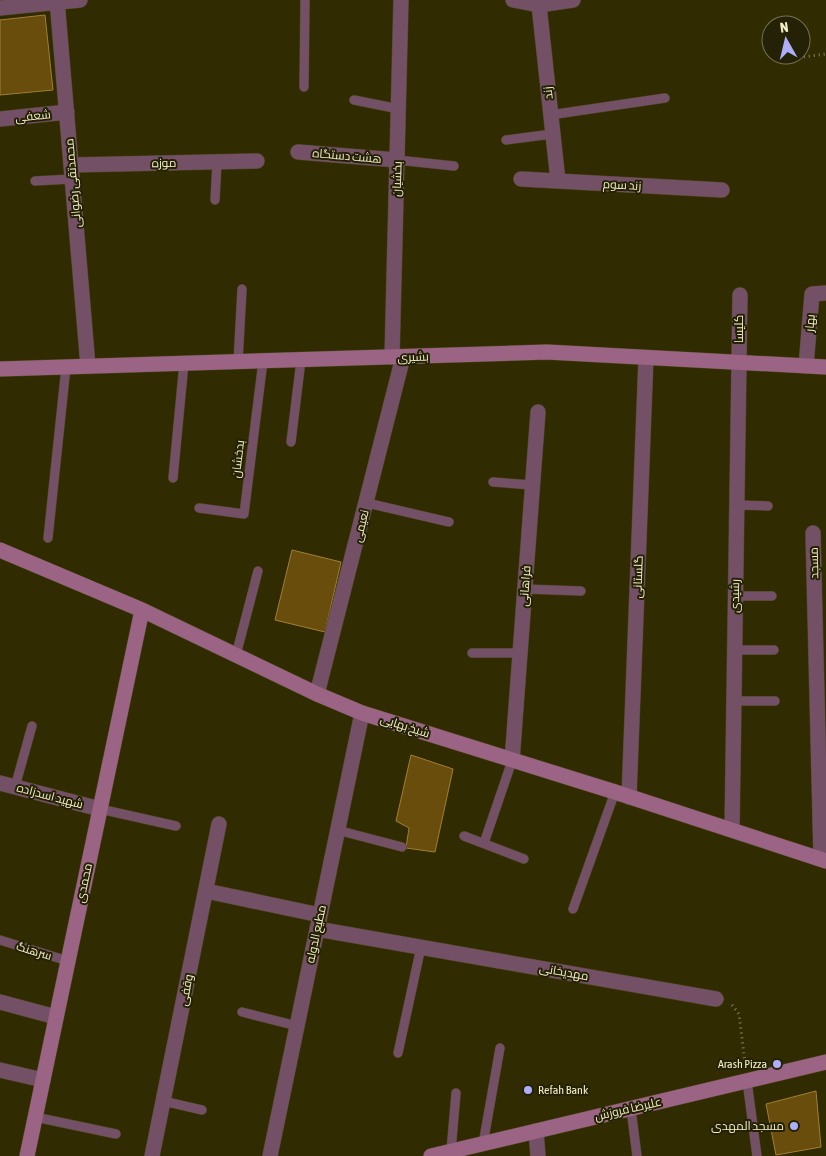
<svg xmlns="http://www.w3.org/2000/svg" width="826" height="1156" viewBox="0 0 826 1156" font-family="'Asap Condensed',Cairo,sans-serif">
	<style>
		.building { fill: #684d0d; stroke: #a37f31 }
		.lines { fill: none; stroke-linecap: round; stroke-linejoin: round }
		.lane-casing { stroke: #4b461c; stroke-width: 10 }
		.street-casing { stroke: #4b461c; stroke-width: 16 }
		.secondary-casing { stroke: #4b461c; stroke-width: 16 }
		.path { stroke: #858057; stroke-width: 3; stroke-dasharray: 1 4; stroke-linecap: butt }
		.lane { stroke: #735065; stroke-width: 9 }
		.street { stroke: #735065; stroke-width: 15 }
		.secondary { stroke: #9b6485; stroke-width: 15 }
		.poi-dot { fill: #aeaefb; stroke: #242107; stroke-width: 2 }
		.labels { text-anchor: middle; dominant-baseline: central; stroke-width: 4; stroke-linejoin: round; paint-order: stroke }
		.street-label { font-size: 12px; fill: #f2eec6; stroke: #242107 }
		.poi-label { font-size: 12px; fill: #f2eec6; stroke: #242107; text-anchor: end }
	</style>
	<rect width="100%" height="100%" fill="#302b00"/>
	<!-- building -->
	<path class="building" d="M45 15 53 90 0 95V20Z
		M292 550 341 562 325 632 275 620Z
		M411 755 453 769 435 852 406 848 409 828 396 821Z
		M816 1091 821 1147 776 1155 766 1104Z"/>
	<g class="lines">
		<!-- lane casing -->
		<g class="lane-casing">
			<path id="lane" d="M304 87 305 0
				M354 100 399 109
				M550 115 665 98
				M506 140 552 134
				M397 160 454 166
				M35 181 72 179
				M215 200 217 162
				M238 362 242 289
				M291 442 301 360
				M173 478 184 363
				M493 482 532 485
				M367 503 449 522
				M737 505 768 506
				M199 508 244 514 263 361
				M48 538 66 367
				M525 589 581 591
				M735 596H772
				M734 650H774
				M472 653H520
				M236 655 258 571
				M734 701H775
				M15 787 32 726
				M100 809 176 826
				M337 830 402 847
				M464 836 524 859
				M484 843 512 761
				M573 909 615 792
				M0 940 68 961
				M242 1012 297 1026
				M398 1053 421 947
				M747 1081 757 1156
				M163 1101 202 1110
				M631 1109 637 1156
				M35 1117 116 1134
				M483 1144 500 1048
				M451 1151 456 1093"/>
		</g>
		<!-- street casing -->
		<g class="street-casing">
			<path id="street" d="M57 0 88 366
				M513 0 539 5 573 0
				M539 5 558 181
				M0 8 80 0
				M0 119 67 112
				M298 152 397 160
				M71 165 257 161
				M521 179 722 190
				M392 357 401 0
				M806 366 812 294 826 293
				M813 533 821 859
				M317 694 403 357
				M512 761 538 412
				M0 783 100 809
				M629 797 646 358
				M732 830 740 295
				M206 891 320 915
				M317 929 716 999
				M0 1002 56 1017
				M0 1070 43 1080
				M536 1131 538 1156
				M152 1156 219 824
				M270 1156 362 713"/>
		</g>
		<!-- secondary casing -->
		<g class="secondary-casing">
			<path id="secondary" d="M0 369 547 352 826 367
				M0 550 142 610 317 694 362 713 615 792 826 861
				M27 1156 142 610
				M431 1156 826 1062"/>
		</g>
		<!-- path -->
		<path class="path" d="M779 60 826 54
			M732 1005 739 1014 745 1063"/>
		<!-- lane -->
		<use href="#lane" class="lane"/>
		<!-- street -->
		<use href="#street" class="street"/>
		<!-- secondary -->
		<use href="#secondary" class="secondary"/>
	</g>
	<!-- markers -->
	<g class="poi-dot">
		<circle cx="777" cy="1064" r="5"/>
		<circle cx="528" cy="1090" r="5"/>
		<circle cx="794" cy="1126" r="5"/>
	</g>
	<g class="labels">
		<!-- street labels -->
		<g class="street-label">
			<text transform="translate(548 93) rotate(-96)">زند</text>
			<text transform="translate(33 116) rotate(-6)">شعفی</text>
			<text transform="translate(347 156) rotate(5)">هشت دستگاه</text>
			<text transform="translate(164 163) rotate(-1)">موزه</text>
			<text transform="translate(397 179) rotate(-88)">بخشیان</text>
			<text transform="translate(73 183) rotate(-95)">محمدتقی رضوانی</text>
			<text transform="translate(622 185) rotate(3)">زند سوم</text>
			<text transform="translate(810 323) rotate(-85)">بهار</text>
			<text transform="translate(739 329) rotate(-90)">کلیسا</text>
			<text transform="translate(413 357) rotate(-2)">بشیری</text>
			<text transform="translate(238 459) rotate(-83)">بدخشان</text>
			<text transform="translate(361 526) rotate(-76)">نعیمی</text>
			<text transform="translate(814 563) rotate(-91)">مسجد</text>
			<text transform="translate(638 577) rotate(-88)">گلستانی</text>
			<text transform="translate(525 586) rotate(-86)">فراهانی</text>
			<text transform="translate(735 596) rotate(-89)">رشیدی</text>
			<text transform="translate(405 726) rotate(18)">شیخ بهایی</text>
			<text transform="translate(50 796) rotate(15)">شهید اسدزاده</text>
			<text transform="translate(84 883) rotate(-78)">محمدی</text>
			<text transform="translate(316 934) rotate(-78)">مطیع الدوله</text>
			<text transform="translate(34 951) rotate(17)">سرهنگ</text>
			<text transform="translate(564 972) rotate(10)">مهدیخانی</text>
			<text transform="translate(186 990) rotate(-79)">وقفی</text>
			<text transform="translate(628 1109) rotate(-13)">علیرضا فروزش</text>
		</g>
		<!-- poi labels -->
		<g class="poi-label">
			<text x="767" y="1064">Arash Pizza</text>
			<text x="538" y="1090" text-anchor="start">Refah Bank</text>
			<text x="784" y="1126">مسجد المهدی</text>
		</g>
	</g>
	<!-- north arrow -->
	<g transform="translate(786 40) rotate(352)"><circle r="24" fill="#242107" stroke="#767353"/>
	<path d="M0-4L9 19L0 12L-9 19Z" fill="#aeaefb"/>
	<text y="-8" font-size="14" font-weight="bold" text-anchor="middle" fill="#f2eec6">N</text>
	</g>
</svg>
